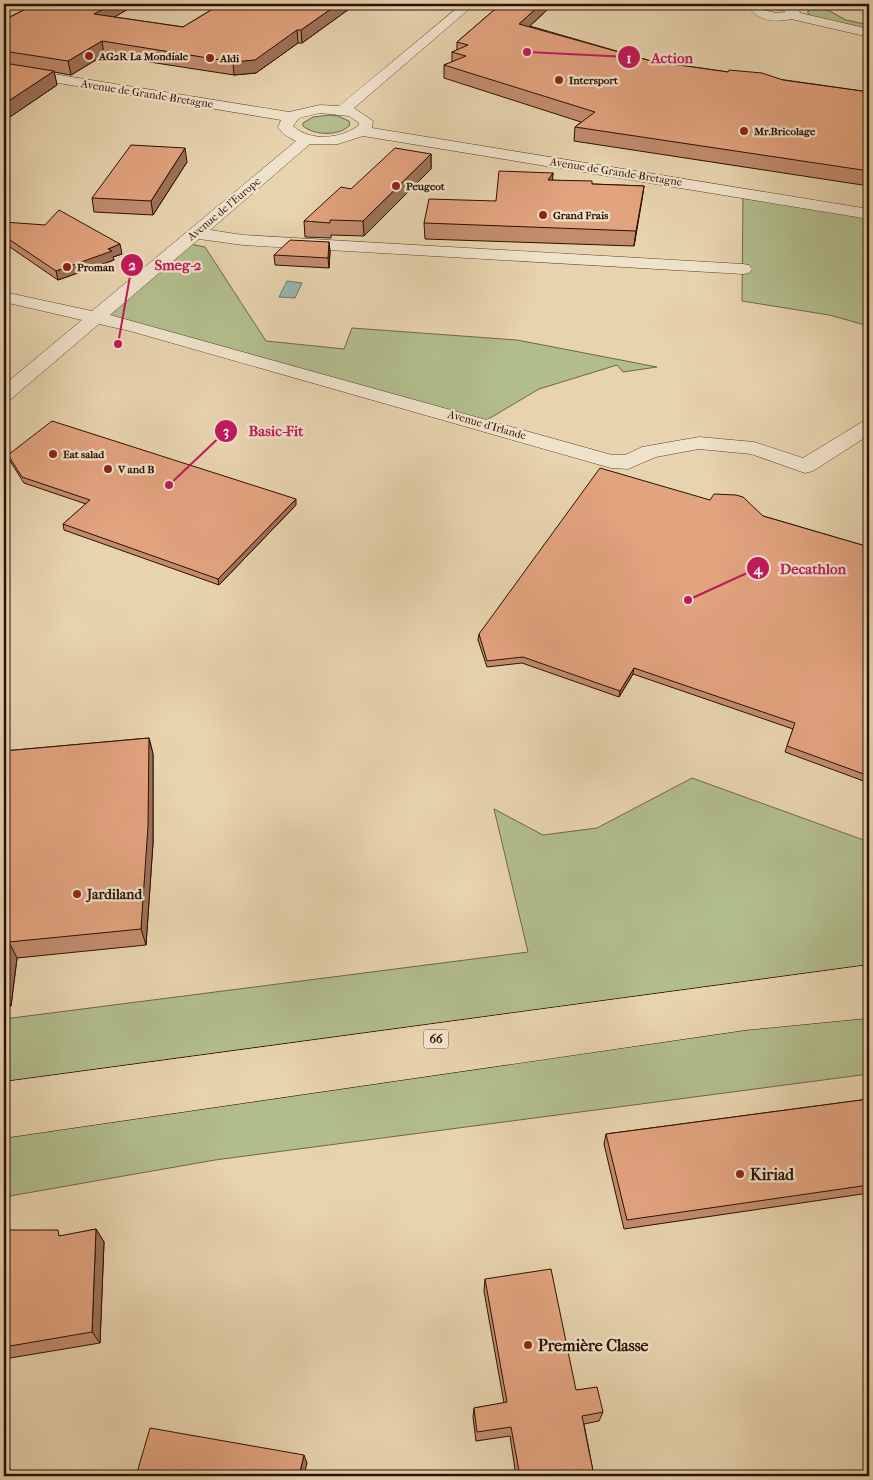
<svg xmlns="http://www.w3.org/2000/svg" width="873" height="1480" viewBox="0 0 873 1480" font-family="'IM FELL French Canon',serif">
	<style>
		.green { fill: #b2bd8d; stroke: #6f6648 }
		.water { fill: #97b7ae; stroke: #6c7469 }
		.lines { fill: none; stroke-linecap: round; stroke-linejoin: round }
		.minor-casing { stroke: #5b402d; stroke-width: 1 }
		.highway-casing { stroke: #2c0f02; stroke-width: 1 }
		.minor { fill: #efe2ca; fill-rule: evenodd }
		.highway { fill: #e7d3ae; fill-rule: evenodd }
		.wall { fill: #c28c6d; stroke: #2c0f02 }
		.shaded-wall { fill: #9e7259; stroke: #2c0f02 }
		.building { fill: #e2a37f; stroke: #2c0f02 }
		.poi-dot { fill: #8f2418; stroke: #efe2ca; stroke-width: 2 }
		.labels { text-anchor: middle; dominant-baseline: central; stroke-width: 4.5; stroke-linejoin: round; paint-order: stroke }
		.far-poi-label { font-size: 11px; font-weight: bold; fill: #2c0f02; stroke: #efe2ca; text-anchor: start }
		.far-street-label { font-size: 11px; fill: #2c0f02; stroke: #efe2ca }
		.shield { fill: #efe2ca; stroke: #664e3e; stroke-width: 1 }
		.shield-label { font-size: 12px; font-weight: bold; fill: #2c0f02 }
		.poi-label { font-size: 14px; font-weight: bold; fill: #2c0f02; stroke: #efe2ca; text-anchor: start }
		.near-poi-label { font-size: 16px; font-weight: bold; fill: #2c0f02; stroke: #efe2ca; text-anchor: start }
		.leader { fill: none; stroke: #c2185b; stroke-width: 2 }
		.callout-dot { fill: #c2185b; stroke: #efe2ca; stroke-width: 2 }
		.mark-label { font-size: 15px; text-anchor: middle; font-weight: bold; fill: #fff }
		.callout-label { font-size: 15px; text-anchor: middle; font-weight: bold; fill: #c2185b; stroke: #efe2ca; stroke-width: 4.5; stroke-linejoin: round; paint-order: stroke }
	</style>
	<rect width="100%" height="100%" fill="#e7d3ae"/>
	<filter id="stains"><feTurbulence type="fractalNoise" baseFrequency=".004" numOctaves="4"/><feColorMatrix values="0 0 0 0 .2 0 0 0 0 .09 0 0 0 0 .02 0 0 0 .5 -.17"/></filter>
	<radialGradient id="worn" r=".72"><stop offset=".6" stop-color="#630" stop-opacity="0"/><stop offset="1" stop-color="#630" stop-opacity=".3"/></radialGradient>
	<!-- green -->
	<path class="green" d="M811 7 826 9 846 20 869 25V30L814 17 808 14V9Z
		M330 115 338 116 349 121 350 125C340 136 315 136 303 126V123L313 117Z
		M743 193 869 214V326L829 315 742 301Z
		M185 243 205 247 266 341 344 349 352 328 517 340 657 367 623 372 617 365 539 389 480 424 96 317Z
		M692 778 869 842V1074L215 1160 4 1197V1019L528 952 494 809 543 835 597 828Z"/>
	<!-- water -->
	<path class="water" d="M287 281 302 283 295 298 279 297Z"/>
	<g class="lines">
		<!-- minor casing -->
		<g class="minor-casing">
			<path id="minor" d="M462 4H475L354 108 373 121 372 128 869 209V219L363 136 338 144H310L210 230 243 235 743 264 749 265 752 269 749 273 743 274 243 245 199 239 110 315 612 455H625L642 447 699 437 754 442 803 458 862 422 869 420V435L813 471 805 473 751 454 699 449 656 457 628 469 611 468 130 331 99 324 11 399 4 401V385L82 320 4 302V292L92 311 296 141C288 137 282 134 278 127L281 120 4 74V66L289 112 320 105 339 106ZM320 113 349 116 359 123V125C342 139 310 142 293 126L299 118Z
				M755 4H789L799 9 800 13 869 29V37L791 19C778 22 760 22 751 10ZM768 9 781 10 786 12 776 13 764 10Z"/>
		</g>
		<!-- highway casing -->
		<g class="highway-casing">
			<path id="highway" d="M869 965V1018L746 1030 4 1138V1082Z"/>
		</g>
		<!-- minor -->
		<use href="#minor" class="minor"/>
		<!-- highway -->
		<use href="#highway" class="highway"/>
	</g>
	<!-- wall -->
	<path class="wall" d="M4 4H137L114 17 183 27 221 4H356L302 43H298L256 73 234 75 104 55 71 75 54 72 57 85 4 121V20L27 8 4 5Z
		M501 4H547L546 11 530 26 651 61 869 92V186L574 141 575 127 581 122 444 78V65L452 62V52L457 50V42Z
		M431 154V169L364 236 331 235V238L305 237 304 221 351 189Z
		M187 162 153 215 94 212 92 198Z
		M553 173 552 180 592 184 644 186 634 246 425 239 424 223 496 201Z
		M4 222 122 254 113 257 114 260 58 280 4 243Z
		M329 242 330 252 329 268 275 265 274 255Z
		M8 455 296 505 219 585 64 530 63 524 86 504 24 483 10 461Z
		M763 516 869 547V783L785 752 793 729 633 674 619 697 522 663 487 667 478 640 479 634Z
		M149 738 153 754V843L146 945 17 958 11 1006 4 1007V751Z
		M869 1099V1193L624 1229 604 1144 606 1134Z
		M96 1229 104 1242 100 1343 10 1358 4 1351V1230L62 1236Z
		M485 1279 576 1390 603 1412 599 1421 584 1424 594 1476H516L510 1436 476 1441 473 1417 474 1408 504 1403 484 1291Z"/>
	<!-- shaded-wall -->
	<path class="shaded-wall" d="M113 4H137L97 27 94 14Z
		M338 4H356L302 43 301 30Z
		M541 4H547L546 11 519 36V24Z
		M297 30 298 43 256 73 234 75 233 62Z
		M102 41 104 55 71 75 68 61Z
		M54 71 57 85 4 121V104Z
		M185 148 187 162 153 215 151 201Z
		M431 154V169L364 236 363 221Z
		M553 173 552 188 548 180Z
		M644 186 642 200 634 246 636 231Z
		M329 242 330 252 329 268 328 258Z
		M120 244 122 254 113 257 114 260 58 280 56 271Z
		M296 499V505L219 585 218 579Z
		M634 668 633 674 619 697 620 691Z
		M149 738 153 754V843L146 945 141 929Z
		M9 942 17 958 11 1006 4 991Z
		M96 1229 104 1242 100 1343 92 1332Z
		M304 1455 307 1463 304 1476H299Z"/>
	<!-- building -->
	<path class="building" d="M36 4H113L94 14 183 27 221 4H338L301 30H297L255 60 233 62 102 41 68 61 4 51V20Z
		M501 4H541L519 24 651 61 728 72 729 70 762 73 783 80 869 92V171L575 127 595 112 444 65 466 56 452 52 468 45 457 42Z
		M4 63 54 71 4 104Z
		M131 145 185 148 151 201 92 198Z
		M395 148 431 154 363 221 330 220V223L304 221 341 187 351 189Z
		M499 171 553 173 548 180 592 181V184L644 186 636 231 424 223 429 199 496 201Z
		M59 210 120 244 108 249 112 251 56 271 4 236V222L45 225Z
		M290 240 329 242 328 258 274 255Z
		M52 421 296 499 218 579 63 524 90 500 22 477 8 455Z
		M600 468 710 500 714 494 736 495 743 497 763 516 869 547V776L787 746 795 723 634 668 620 691 523 657 487 661 479 634Z
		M149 738 148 826 141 929 9 942 4 987V751Z
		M869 1099V1185L627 1220 606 1134Z
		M96 1229 92 1332 4 1347V1230H58L59 1236Z
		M551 1269 576 1390 597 1387 603 1412 582 1416 594 1476H520L511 1427 477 1432 474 1408 507 1402 485 1279Z
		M150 1428 304 1455 299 1476H136Z"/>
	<!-- markers -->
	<g class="poi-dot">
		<circle cx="89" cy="56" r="5"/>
		<circle cx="210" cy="58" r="5"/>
		<circle cx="559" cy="80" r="5"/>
		<circle cx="744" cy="131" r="5"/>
		<circle cx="396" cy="186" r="5"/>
		<circle cx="543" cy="215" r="5"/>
		<circle cx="67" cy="267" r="5"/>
		<circle cx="53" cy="454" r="5"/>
		<circle cx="108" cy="469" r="5"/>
		<circle cx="77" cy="894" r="5"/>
		<circle cx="740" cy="1174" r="5"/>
		<circle cx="528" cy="1345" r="5"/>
	</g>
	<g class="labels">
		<!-- far-poi labels -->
		<g class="far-poi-label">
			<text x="99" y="56">AG2R La Mondiale</text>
			<text x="220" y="58">Aldi</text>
			<text x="569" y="80">Intersport</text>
			<text x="754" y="131">Mr.Bricolage</text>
			<text x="406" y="186">Peugeot</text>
			<text x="553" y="215">Grand Frais</text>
			<text x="77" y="267">Proman</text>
			<text x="63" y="454">Eat salad</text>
			<text x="118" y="469">V and B</text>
		</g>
		<!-- far-street labels -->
		<g class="far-street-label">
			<text transform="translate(147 94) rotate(9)">Avenue de Grande-Bretagne</text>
			<text transform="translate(616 172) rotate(9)">Avenue de Grande-Bretagne</text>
			<text transform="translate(224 209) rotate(-40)">Avenue de l'Europe</text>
			<text transform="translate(487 425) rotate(16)">Avenue d'Irlande</text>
		</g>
		<!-- shield labels -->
		<rect class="shield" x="423.5" y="1029.5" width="25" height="19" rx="4"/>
		<g class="shield-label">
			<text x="436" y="1039">66</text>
		</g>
		<!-- poi labels -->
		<g class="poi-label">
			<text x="87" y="894">Jardiland</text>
		</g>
		<!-- near-poi labels -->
		<g class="near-poi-label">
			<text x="750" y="1174">Kiriad</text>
			<text x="538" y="1345">Première Classe</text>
		</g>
	</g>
	<!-- callouts -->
	<path class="leader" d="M527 52L629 57M118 344L132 265M169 485L226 431M688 600L758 568"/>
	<g class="callout-dot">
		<circle cx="527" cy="52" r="5"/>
		<circle cx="118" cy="344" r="5"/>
		<circle cx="169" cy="485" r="5"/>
		<circle cx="688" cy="600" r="5"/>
		<circle cx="629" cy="57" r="12"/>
		<circle cx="132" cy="265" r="12"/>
		<circle cx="226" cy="431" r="12"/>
		<circle cx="758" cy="568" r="12"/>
	</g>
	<g class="mark-label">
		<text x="629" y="63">1</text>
		<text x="132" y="270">2</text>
		<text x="226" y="436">3</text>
		<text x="758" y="574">4</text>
	</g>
	<g class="callout-label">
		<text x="672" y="63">Action</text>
		<text x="178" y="270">Smeg-2</text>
		<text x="276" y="436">Basic-Fit</text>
		<text x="813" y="574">Decathlon</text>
	</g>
	<!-- margin -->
	<rect width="873" height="1480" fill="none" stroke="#e7d3ae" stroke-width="20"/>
	<rect x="5" y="5" width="863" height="1470" fill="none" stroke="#2c0f02" stroke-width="2.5"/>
	<rect x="10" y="10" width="853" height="1460" fill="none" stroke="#2c0f02"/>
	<rect width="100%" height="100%" filter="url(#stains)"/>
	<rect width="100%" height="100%" fill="url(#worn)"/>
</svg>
